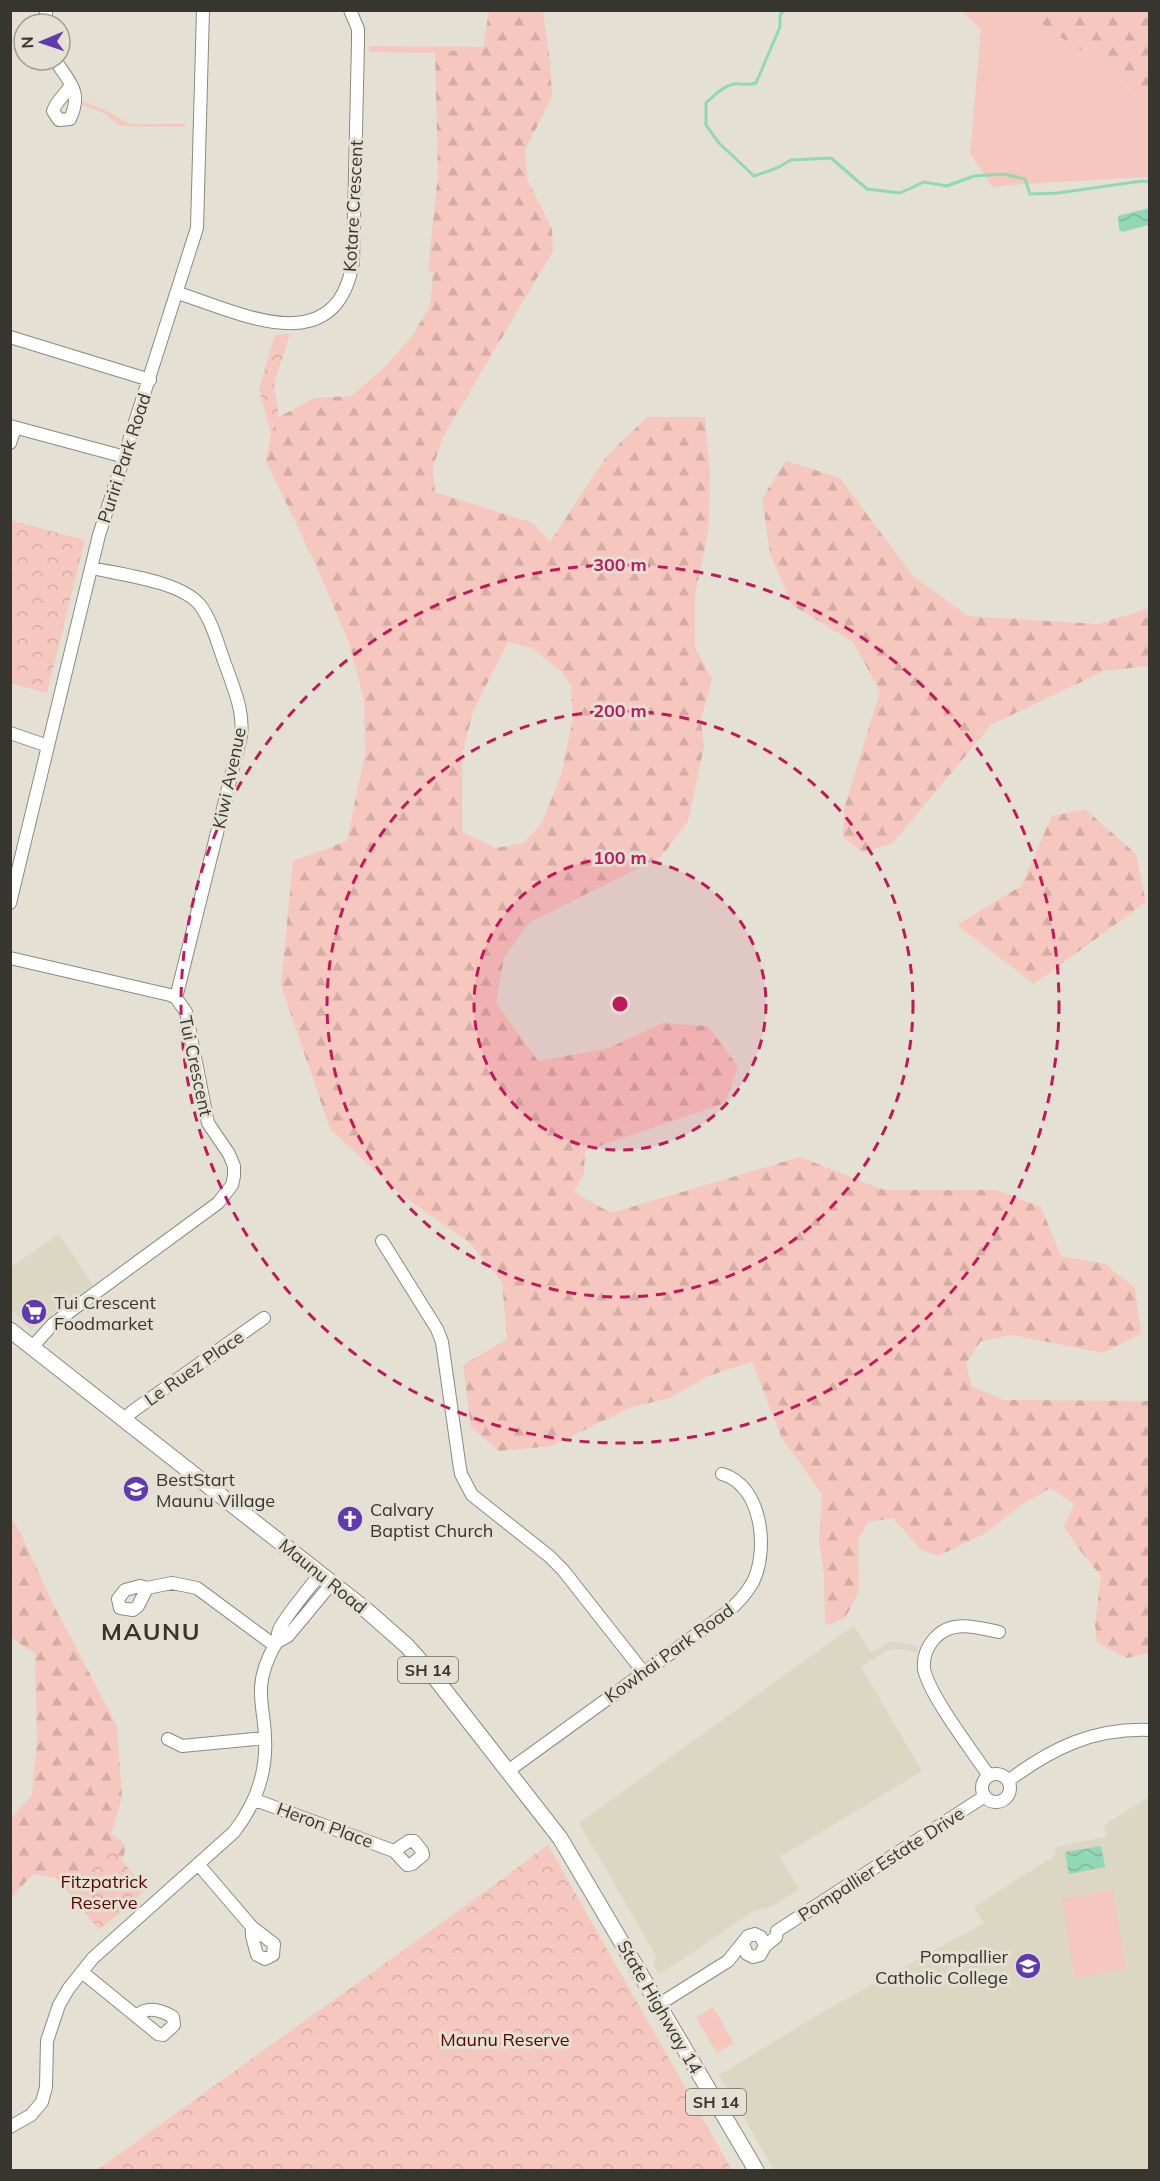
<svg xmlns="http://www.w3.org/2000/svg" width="1160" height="2181" viewBox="0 0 1160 2181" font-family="Mulish,sans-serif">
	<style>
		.built { fill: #dbd7c2 }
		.grass { fill: #f5c7be }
		.forest { fill: url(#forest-firs); fill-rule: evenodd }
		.park { fill: url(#park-crowns) }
		.water { fill: url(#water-waves) }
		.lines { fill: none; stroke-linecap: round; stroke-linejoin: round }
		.stream { stroke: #90d8b6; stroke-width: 3 }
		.minor-casing { stroke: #8c8a7e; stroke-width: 14 }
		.major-casing { stroke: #8c8a7e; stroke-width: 17 }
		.minor { stroke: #fff; stroke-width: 12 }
		.major { stroke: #fff; stroke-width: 15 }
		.ring { fill: none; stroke: #c2185b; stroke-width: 3; stroke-dasharray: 10 8 }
		.labels { text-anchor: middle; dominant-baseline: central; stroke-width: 6; stroke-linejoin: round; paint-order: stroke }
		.shield { fill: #e4e1d4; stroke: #6a6961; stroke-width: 1.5 }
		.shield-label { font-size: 16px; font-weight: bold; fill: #363530 }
		.street-label { font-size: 18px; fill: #363530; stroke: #e4e1d4 }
		.poi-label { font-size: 18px; fill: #363530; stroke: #e4e1d4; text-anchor: start }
		.park-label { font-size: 18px; fill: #5a0400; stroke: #e4e1d4 }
		.district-label { font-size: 24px; font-weight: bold; letter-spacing: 1.5px; fill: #38362c; stroke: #e4e1d4 }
		.centre { fill: #c2185b; stroke: #e4e1d4; stroke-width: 3 }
		.ring-label { font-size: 18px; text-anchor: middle; font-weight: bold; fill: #c2185b; stroke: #e4e1d4; stroke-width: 6; stroke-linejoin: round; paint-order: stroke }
	</style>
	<defs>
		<pattern id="forest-firs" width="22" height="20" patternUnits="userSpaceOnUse" patternTransform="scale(1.5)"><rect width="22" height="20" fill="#f5c7be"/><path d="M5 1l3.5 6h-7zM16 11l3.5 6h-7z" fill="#d3aca4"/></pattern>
		<pattern id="park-crowns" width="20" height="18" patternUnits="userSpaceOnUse" patternTransform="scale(1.5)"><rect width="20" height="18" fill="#f5c7be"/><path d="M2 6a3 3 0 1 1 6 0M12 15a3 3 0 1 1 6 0" fill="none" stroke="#d3aca4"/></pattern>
		<pattern id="water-waves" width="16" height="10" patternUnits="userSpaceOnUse" patternTransform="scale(1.5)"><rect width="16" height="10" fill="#90d8b6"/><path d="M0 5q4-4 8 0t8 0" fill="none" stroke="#7dba9d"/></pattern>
	</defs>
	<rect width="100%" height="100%" fill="#e4e1d4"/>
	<!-- built -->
	<path class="built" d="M59 1234 93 1285 30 1330 11 1308V1267Z
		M854 1625 871 1653 891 1641 917 1646V1653L901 1649 886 1651 861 1667 922 1771 780 1857 799 1889 773 1906 752 1912 659 1975 653 1965 656 1956 579 1823Z
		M1149 1797V2170H774L719 2075 828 2009 984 1923 974 1907 1056 1855 1055 1847 1106 1837 1104 1825Z"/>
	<!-- grass -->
	<path class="grass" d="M961 11H1034L1045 28 1106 65 1149 110V177L1008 185 993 188 970 153 981 29Z
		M369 46 484 47 435 53 369 52Z
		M83 101 107 111 130 124H186L185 127 120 126 104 113 82 105Z
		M1113 1890 1126 1969 1075 1978 1062 1899Z
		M713 2007 734 2043 717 2053 696 2018Z"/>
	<!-- forest -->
	<path class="forest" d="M489 11H543L550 61 552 97 525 150 527 179 552 229 553 251 443 437 433 467 435 492 533 523 550 542 606 457 647 417H705L710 474 709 528 695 595V647L712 679 701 720 704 747 688 821 661 857 530 922 504 957 496 1003 538 1061 609 1048 662 1023 708 1026 738 1067 725 1103 585 1151 584 1173 574 1192 611 1213 800 1157 884 1190H996L1041 1207 1061 1256 1105 1264 1135 1288 1141 1334 1103 1353 1012 1335 981 1341 966 1363 972 1386 1004 1400 1149 1401V1653L1127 1658 1097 1643 1095 1624 1101 1576 1075 1544 1064 1526 1074 1504 1050 1488 1020 1506 984 1534 938 1556 920 1549 893 1518 868 1522 858 1540 859 1591 845 1618 825 1626 824 1575 819 1541 822 1495 781 1436 752 1362 708 1376 670 1398 632 1407 551 1446 499 1451 471 1427 463 1365 507 1339 502 1282 468 1241 400 1194 330 1129 281 985 293 861 347 841 365 753 364 700 349 643 315 563 266 461 271 433 279 417 314 398 351 396 386 366 411 337 430 307 433 272 428 270 438 174 435 53 483 47ZM508 642 532 648 562 672 571 686 573 719 561 775 542 823 524 843 496 848 462 832V755L473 711Z
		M1034 11H1149V110L1106 65 1045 28Z
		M786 461 840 478 913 576 968 616 1098 624 1149 608V666L1104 671 991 725 893 843 862 852 843 837 844 809 880 691 853 642 792 605 770 554 762 498Z
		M1085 809 1136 854 1146 902 1034 984 957 925 1021 886 1052 816Z
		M11 1517 22 1536 51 1600 117 1726 122 1797 111 1834 121 1840 125 1848 124 1856 119 1860 57 1878 33 1874 11 1898 10 1819 32 1795 37 1742 35 1653 11 1638Z"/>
	<!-- park -->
	<path class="park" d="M290 334 274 383 279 417 271 433 259 389 275 335Z
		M10 520 85 540 47 693 11 683Z
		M105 1840 146 1890 99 1930 57 1878 95 1866Z
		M548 1845 732 2170H97L501 1880Z"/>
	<!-- water -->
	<path class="water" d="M1149 208V225L1122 232 1119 229 1118 216Z
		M1101 1846 1105 1867 1069 1874 1065 1852Z"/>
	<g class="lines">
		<!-- stream -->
		<path class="stream" d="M784 10 780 15V27L756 83C750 85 748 84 741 84 727 82 716 94 706 103V125L719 143 754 176 777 168 791 160 831 158 867 189 900 193 924 182 947 186 974 176 1003 174 1025 179 1030 194 1058 193 1142 181 1150 182"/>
		<!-- minor casing -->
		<g class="minor-casing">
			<path id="minor" d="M46 24V10
				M55 60C69 82 83 91 70 119L59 120 53 111C56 101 66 94 71 85
				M178 293C240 313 336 363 353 262L358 42V29L350 10
				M10 337 150 380
				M10 426 125 457
				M10 443 15 428
				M92 568C122 575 180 581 200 605 213 622 219 649 227 669 235 692 244 712 241 736L176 998
				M10 733 48 746
				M10 903 99 535 197 228 203 10
				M10 958 170 995 176 998 186 1012 208 1123 229 1154 234 1166V1176L232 1185 218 1203 53 1324 33 1346
				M382 1241 437 1329 442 1342 459 1462 461 1474 472 1495 549 1556 563 1570 644 1673
				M124 1419 133 1411 264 1318
				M147 1588 138 1606 133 1610 120 1608 118 1599 125 1590 140 1586 147 1588 172 1583 197 1588 274 1645
				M277 1642 288 1636 332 1583
				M168 1739 182 1746 265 1738
				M508 1771 726 1613C736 1605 746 1594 753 1582 769 1549 762 1485 722 1474
				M982 1788a14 14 0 1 1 28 0a14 14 0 1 1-28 0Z
				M989 1776C973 1752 929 1695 924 1669 923 1658 927 1647 934 1639 951 1619 976 1627 999 1632
				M1008 1781C1052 1748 1093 1728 1150 1730
				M255 1800 394 1851 407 1865 412 1864 423 1855 422 1851 414 1841H409L394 1851
				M198 1864 252 1927V1936L257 1955 265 1959 273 1955 274 1944 252 1927
				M765 1946 776 1937 777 1931 985 1796
				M82 1972 158 2034 163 2035 174 2025 173 2017C161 2010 149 2006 137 2015
				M658 2005 728 1961 748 1936 755 1934 761 1937 765 1946 760 1955 753 1957 747 1954 743 1944
				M10 2127 31 2115 42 2102 46 2087 47 2041 59 2005 69 1988 93 1958 234 1832C255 1805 267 1773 265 1738 265 1721 260 1704 261 1687 262 1671 268 1657 276 1643 278 1638 277 1631 281 1626 292 1608 307 1591 320 1574"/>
		</g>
		<!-- major casing -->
		<g class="major-casing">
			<path id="major" d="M10 1330 365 1609 407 1646 432 1674 560 1838 756 2170"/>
		</g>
		<!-- minor -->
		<use href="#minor" class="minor"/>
		<!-- major -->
		<use href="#major" class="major"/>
	</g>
	<!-- distance rings -->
	<circle cx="620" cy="1004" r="146" fill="#c2185b" fill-opacity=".12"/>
	<g class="ring">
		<circle cx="620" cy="1004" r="146"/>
		<circle cx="620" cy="1004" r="293"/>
		<circle cx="620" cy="1004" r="439"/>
	</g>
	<!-- icons -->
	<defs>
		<g id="supermarket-disc" transform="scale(1.35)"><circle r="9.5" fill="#6139b1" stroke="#e4e1d4"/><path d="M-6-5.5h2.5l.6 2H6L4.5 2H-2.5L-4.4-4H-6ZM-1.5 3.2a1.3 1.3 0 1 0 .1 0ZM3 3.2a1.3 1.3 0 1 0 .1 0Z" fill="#fff"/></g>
		<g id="school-disc" transform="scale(1.35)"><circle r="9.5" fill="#6139b1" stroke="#e4e1d4"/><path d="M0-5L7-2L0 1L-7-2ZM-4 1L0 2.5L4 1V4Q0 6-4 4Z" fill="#fff"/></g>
		<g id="church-disc" transform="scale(1.35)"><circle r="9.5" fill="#6139b1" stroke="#e4e1d4"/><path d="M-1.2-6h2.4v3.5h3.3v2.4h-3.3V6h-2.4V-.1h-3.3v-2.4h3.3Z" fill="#fff"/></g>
	</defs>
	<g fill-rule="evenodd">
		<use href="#supermarket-disc" x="34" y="1312"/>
		<use href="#school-disc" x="136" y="1489"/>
		<use href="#church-disc" x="350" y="1519"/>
		<use href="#school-disc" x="1028" y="1966"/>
	</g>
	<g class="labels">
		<!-- shield labels -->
		<g class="shield">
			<rect x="398" y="1657" width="60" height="26" rx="4.5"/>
			<rect x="686" y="2089" width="60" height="26" rx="4.5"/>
		</g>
		<g class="shield-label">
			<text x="428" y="1670">SH 14</text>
			<text x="716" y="2102">SH 14</text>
		</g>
		<!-- street labels -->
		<g class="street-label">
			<text transform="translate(353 206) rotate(-87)">Kotare Crescent</text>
			<text transform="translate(124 458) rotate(-72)">Puriri Park Road</text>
			<text transform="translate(229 778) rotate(-78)">Kiwi Avenue</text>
			<text transform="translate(196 1066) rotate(78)">Tui Crescent</text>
			<text transform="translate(194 1368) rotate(-35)">Le Ruez Place</text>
			<text transform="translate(323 1576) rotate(39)">Maunu Road</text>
			<text transform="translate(669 1653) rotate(-36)">Kowhai Park Road</text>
			<text transform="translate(325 1825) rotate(20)">Heron Place</text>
			<text transform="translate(881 1864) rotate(-33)">Pompallier Estate Drive</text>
			<text transform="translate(660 2007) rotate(60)">State Highway 14</text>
		</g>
		<!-- poi labels -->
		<g class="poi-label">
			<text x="54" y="1302">Tui Crescent<tspan x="54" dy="21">Foodmarket</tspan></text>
			<text x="156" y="1479">BestStart<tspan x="156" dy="21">Maunu Village</tspan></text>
			<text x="370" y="1509">Calvary<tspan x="370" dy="21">Baptist Church</tspan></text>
			<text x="1008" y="1956" text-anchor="end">Pompallier<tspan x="1008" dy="21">Catholic College</tspan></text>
		</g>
		<!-- park labels -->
		<g class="park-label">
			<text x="104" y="1881">Fitzpatrick<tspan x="104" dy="21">Reserve</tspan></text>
			<text x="505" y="2039">Maunu Reserve</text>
		</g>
		<!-- district labels -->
		<g class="district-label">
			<text x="151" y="1631">MAUNU</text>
		</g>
	</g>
	<circle cx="620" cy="1004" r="9" class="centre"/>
	<g class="ring-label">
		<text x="620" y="571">300 m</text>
		<text x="620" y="717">200 m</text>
		<text x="620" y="864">100 m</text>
	</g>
	<!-- border -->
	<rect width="1160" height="2181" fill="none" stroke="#363530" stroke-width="24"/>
	<!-- north arrow -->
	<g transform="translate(42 42) rotate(268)"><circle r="28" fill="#e4e1d4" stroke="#9e9c92" stroke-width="1.5"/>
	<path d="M0-4.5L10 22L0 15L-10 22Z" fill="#6139b1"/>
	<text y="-9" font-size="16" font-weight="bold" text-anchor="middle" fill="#363530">N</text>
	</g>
</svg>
